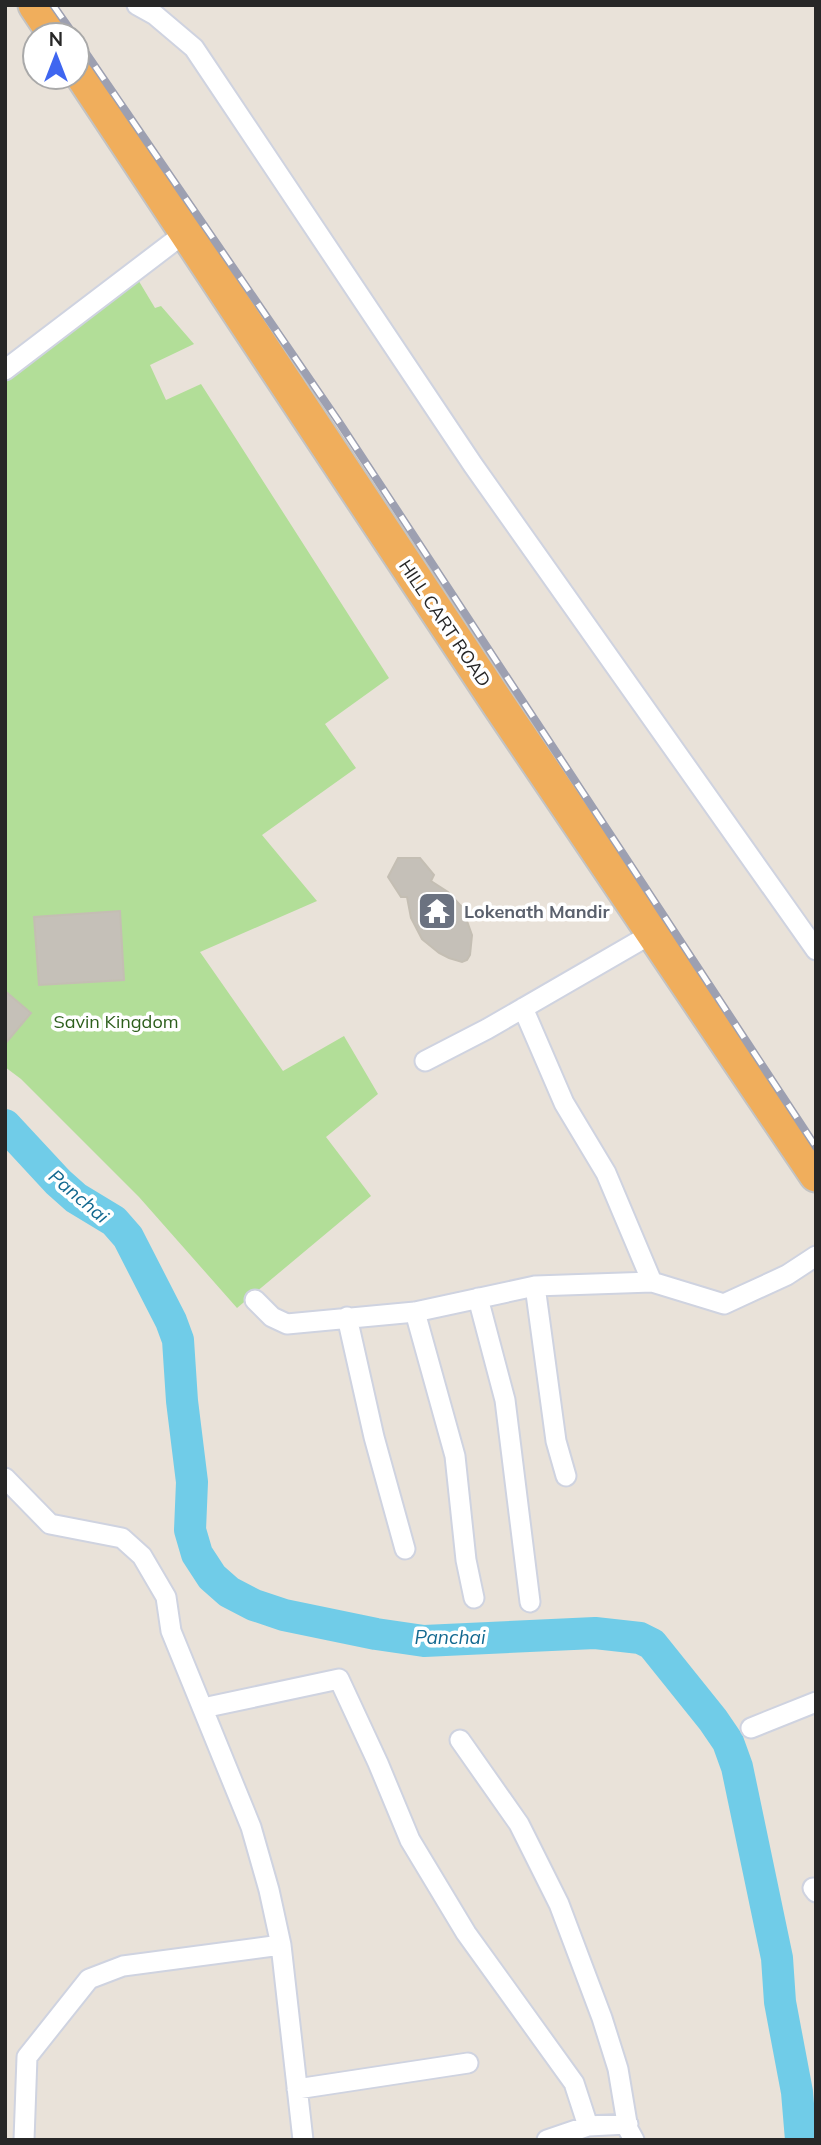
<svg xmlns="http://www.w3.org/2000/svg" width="821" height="2145" viewBox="0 0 821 2145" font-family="Mulish,sans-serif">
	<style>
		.green { fill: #b2de98 }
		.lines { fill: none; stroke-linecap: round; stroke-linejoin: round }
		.river { stroke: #70cce8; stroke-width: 32 }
		.building { fill: #c5c0b8; stroke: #c4beb3; stroke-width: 2 }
		.minor-casing { stroke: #cfd3e0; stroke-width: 23 }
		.trunk-casing { stroke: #c3c3c3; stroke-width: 37 }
		.minor { stroke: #fff; stroke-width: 19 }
		.trunk { stroke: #f0ae5c; stroke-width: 33 }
		.rail-casing { stroke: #9da0b1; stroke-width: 8 }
		.rail { stroke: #fff; stroke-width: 5; stroke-dasharray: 16; stroke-linecap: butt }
		.labels { text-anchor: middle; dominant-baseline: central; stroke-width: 7; stroke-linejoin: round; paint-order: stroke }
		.street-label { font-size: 18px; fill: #272727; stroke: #fff }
		.worship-label { font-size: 18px; font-weight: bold; fill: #5b616d; stroke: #fff; text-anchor: start }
		.park-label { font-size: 18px; fill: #2d5f1c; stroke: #fff }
		.water-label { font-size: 19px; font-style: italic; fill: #136990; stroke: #fff }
	</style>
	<rect width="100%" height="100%" fill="#e9e2d9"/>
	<!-- green -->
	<path class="green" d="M137 278 155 308 161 306 194 344 150 365 166 400 201 384 389 678 325 724 356 768 262 835 317 901 200 952 283 1071 344 1036 378 1094 326 1137 371 1196 237 1308 139 1197 21 1079 5 1067V377Z"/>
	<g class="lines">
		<!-- river -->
		<path class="river" d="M5 1125 58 1182 76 1198 114 1221 128 1237 171 1321 178 1340 182 1401 192 1482 190 1530 197 1554 212 1577 229 1592 254 1605 284 1615 376 1634 424 1641 595 1633 640 1638 652 1644 713 1720 728 1742 737 1767 777 1958 780 2002 797 2092 801 2140"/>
	</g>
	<!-- building -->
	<path class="building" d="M398 858H420L434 875 431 881 448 892 462 907 472 935 470 955 467 960 462 962 449 958 439 953 422 939 411 918 407 897H401L388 877Z
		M120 911 124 980 39 985 34 917Z
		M5 991 31 1013 5 1044Z"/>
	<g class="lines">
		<!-- minor casing -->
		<g class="minor-casing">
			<path id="minor" d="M137 5 155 15 194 48 473 465 816 950
				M5 370 186 232
				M523 1008 564 1103 606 1173 652 1282
				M425 1061 487 1029 653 933
				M535 1286 556 1441 566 1476
				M478 1298 505 1400 530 1602
				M255 1300 272 1317 287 1324 415 1312 535 1286 652 1282 724 1304 787 1275 816 1256
				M415 1312 455 1456 466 1560 474 1598
				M347 1317 374 1437 405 1549
				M5 1478 50 1524 122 1538 142 1556 166 1597 171 1631 251 1827 269 1890 281 1945 303 2140
				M203 1708 339 1679 378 1763 410 1840 466 1933 574 2083 588 2126
				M751 1728 816 1702
				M460 1740 519 1824 559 1904 602 2018 618 2069 628 2129 634 2140
				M813 1888 816 1892
				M297 2089 468 2063
				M24 2140 27 2057 89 1979 123 1966 281 1945
				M547 2140 588 2126 628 2124"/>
		</g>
		<!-- trunk casing -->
		<g class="trunk-casing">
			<path id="trunk" d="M35 5 55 35
				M77 68 499 705 816 1175"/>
		</g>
		<!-- minor -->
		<use href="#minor" class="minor"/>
		<!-- trunk -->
		<use href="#trunk" class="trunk"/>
		<!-- rail casing -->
		<g class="rail-casing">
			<path id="rail" d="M53 5 74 35
				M77 40 339 422 816 1147"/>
		</g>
		<!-- rail -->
		<use href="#rail" class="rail"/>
	</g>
	<!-- icons -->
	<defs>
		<g id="temple-square" transform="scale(2.0125)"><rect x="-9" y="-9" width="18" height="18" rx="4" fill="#6b7280" stroke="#fff"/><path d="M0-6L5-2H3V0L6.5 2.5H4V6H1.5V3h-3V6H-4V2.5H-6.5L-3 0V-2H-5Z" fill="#fff"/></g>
	</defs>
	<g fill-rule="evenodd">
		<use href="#temple-square" x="437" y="911"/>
	</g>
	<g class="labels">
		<!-- street labels -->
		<g class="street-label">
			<text transform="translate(445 623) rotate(56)">HILL CART ROAD</text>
		</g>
		<!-- worship labels -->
		<g class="worship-label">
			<text x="464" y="911">Lokenath Mandir</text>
		</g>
		<!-- park labels -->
		<g class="park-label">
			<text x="116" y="1021">Savin Kingdom</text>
		</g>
		<!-- water labels -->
		<g class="water-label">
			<text transform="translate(79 1196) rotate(40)">Panchai</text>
			<text x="450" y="1637">Panchai</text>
		</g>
	</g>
	<!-- border -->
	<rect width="821" height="2145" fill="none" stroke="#272727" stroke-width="14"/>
	<!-- north arrow -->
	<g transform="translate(56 56)"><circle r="33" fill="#ffffff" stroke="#a9a9a9" stroke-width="2"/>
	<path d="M0-5L12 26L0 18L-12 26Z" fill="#3f66f0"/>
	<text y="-10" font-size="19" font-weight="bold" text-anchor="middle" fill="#272727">N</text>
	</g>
</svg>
